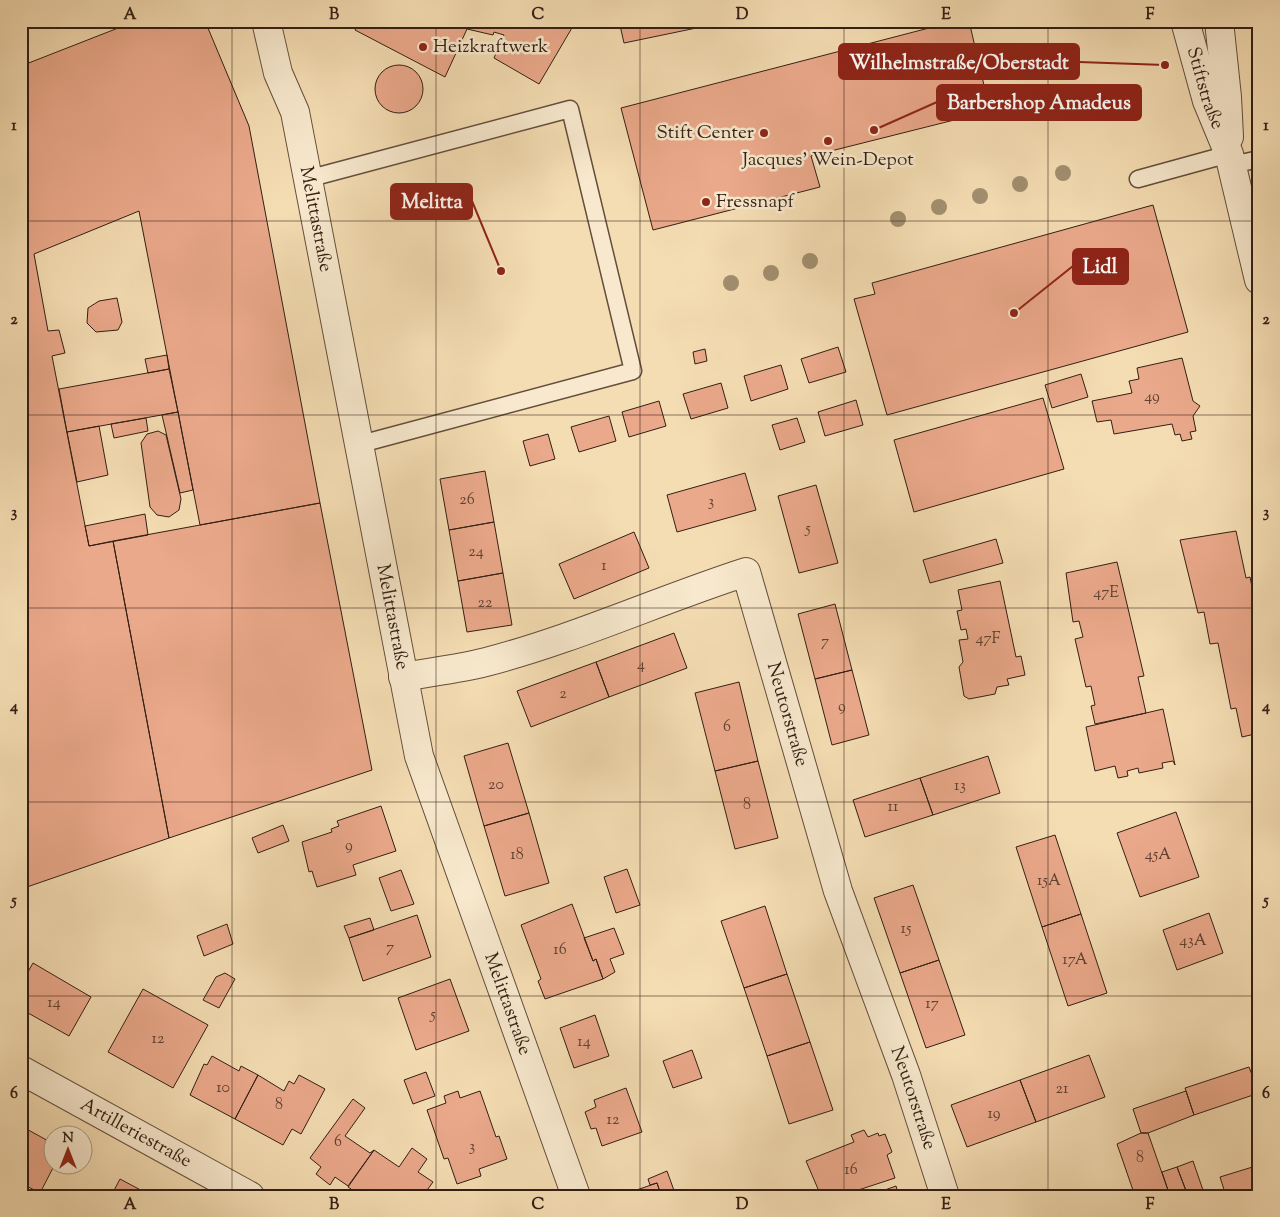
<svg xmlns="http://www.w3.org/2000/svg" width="1280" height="1217" viewBox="0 0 1280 1217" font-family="'Sorts Mill Goudy',serif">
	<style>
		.building { fill: #eba98b; stroke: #321f14 }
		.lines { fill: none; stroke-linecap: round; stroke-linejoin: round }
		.lane-casing { stroke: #634e3c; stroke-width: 19 }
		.street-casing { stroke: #634e3c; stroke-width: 30 }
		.lane { stroke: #f8e9ce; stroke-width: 16 }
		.street { stroke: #f8e9ce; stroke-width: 28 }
		.tree { fill: #a18f6f }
		.grid { fill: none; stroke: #321f14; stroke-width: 1; stroke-opacity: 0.55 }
		.poi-dot { fill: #8f2418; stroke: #f8e9ce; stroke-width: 2 }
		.labels { text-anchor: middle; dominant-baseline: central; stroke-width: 5; stroke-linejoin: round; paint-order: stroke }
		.number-label { font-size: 16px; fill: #604232 }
		.poi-label { font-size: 19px; fill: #321f14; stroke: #f8e9ce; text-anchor: start }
		.street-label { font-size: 19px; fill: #321f14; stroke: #f8e9ce }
		.leader { fill: none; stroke: #8f2418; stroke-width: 2 }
		.callout-dot { fill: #8f2418; stroke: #f8e9ce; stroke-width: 2 }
		.callout { fill: #8f2418; stroke: #8f2418; stroke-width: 2 }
		.callout-label { font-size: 20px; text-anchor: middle; font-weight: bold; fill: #fff }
		.neatline { fill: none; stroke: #321f14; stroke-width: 2 }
		.grid-label { font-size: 16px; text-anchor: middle; font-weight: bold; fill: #321f14 }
	</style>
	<rect width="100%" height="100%" fill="#f5ddb3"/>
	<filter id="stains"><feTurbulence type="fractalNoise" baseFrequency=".004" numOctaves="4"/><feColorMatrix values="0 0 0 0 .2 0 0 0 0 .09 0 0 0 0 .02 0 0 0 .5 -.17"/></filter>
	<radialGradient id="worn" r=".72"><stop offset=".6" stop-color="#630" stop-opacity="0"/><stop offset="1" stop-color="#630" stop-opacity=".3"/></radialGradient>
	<!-- building -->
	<path class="building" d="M136 21H205L249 126 320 503 200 525 139 211 34 254 48 331 59 330 65 353 52 356 89 546 113 541 169 838 24 888 21 871V66Z
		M360 21H576L539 84 494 58 504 35 494 32 493 35 467 29 445 77 355 30Z
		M619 21H705L706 26 624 43Z
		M956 21H969L990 111 811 156 820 187 653 230 621 108Z
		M375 89a24 24 0 1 1 48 0a24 24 0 1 1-48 0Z
		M1153 205 1188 332 887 415 854 299 875 294 872 283Z
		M117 298 122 322 118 330 96 332 87 323 88 308 99 301Z
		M838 347 846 372 809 383 801 359Z
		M705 349 707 361 695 364 693 352Z
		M167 355 169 369 148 373 145 359Z
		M1182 358 1193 401 1200 406 1193 416 1196 431 1190 432 1192 439 1182 441 1180 434 1175 435 1172 424 1114 434 1111 420 1097 422 1092 401 1132 393 1129 381 1139 379 1137 368Z
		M781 365 788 389 751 401 744 376Z
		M169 369 178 412 67 432 59 389Z
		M1081 374 1088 397 1052 408 1045 385Z
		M721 383 728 408 691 419 683 394Z
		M1043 398 1064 469 914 512 894 440Z
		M856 400 863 425 825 436 818 412Z
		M659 401 666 426 629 437 622 412Z
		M178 412 193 490 180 493 162 415Z
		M609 416 616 441 579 452 571 427Z
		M146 418 148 431 114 438 111 424Z
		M797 418 805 442 780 450 772 425Z
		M99 426 108 475 77 482 67 432Z
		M158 431 166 435 181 499 179 510 169 517 157 515 150 507 141 443 147 434Z
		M548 434 555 459 530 466 523 441Z
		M485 471 494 522 449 530 440 479Z
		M745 473 756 510 677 532 667 495Z
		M816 485 838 563 799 573 778 496Z
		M320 503 372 770 169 838 113 541Z
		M145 514 148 535 89 546 85 526Z
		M494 522 503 573 458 581 449 530Z
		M1236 531 1246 578 1250 577 1259 621V733L1242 737 1236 708 1231 709 1218 643 1210 644 1204 612 1198 613 1180 540Z
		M634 532 649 568 574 599 559 564Z
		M996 539 1003 563 930 583 923 560Z
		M1117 562 1144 676 1138 677 1146 713 1095 724 1091 706 1095 705 1091 686 1086 687 1075 639 1083 637 1079 621 1073 622 1066 573Z
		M503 573 512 625 467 632 458 581Z
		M1000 581 1016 657 1021 656 1025 675 1007 679 1009 685 997 687 995 694 969 699 964 696 959 667 963 662 959 640 968 639 966 629 961 630 957 611 962 610 958 590Z
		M835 604 852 670 815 679 798 614Z
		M674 633 687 668 609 697 596 662Z
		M596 662 609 697 531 727 517 691Z
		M852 670 869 735 832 745 815 679Z
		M739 682 758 761 715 771 695 693Z
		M1163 709 1175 765 1173 761 1162 763 1163 768 1139 773 1138 768 1127 771 1128 776 1118 778 1115 766 1095 771 1086 727Z
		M508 743 529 813 484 826 464 756Z
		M988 756 1000 793 933 815 920 778Z
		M758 761 778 838 735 849 715 771Z
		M920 778 933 815 865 837 853 800Z
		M1259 783V806L1253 785Z
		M381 806 396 851 353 865 356 875 317 887 312 871 309 872 302 842 332 832 331 829 339 826 337 821Z
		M1176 812 1199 877 1140 897 1117 833Z
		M529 813 549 883 505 896 484 826Z
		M283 825 289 841 258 853 252 838Z
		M1055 835 1081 914 1042 927 1016 847Z
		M627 869 640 905 616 913 604 877Z
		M401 870 414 904 391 911 379 878Z
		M913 885 939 960 900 973 874 898Z
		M572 904 593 961 596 959 603 979 545 999 538 981 541 979 521 925Z
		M765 906 787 974 744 988 721 921Z
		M1209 913 1223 953 1177 970 1163 930Z
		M1081 914 1107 993 1068 1006 1042 927Z
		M417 915 431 957 363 981 349 938Z
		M370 918 374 930 349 938 344 926Z
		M227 924 233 944 204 956 197 936Z
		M614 928 624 954 610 959 615 972 603 979 596 959 593 961 584 938Z
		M939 960 965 1035 926 1048 900 973Z
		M33 963 91 997 69 1036 21 1009V984Z
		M225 973 235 979 219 1008 203 1000 216 977Z
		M787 974 810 1042 767 1056 744 988Z
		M450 979 469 1031 416 1050 398 998Z
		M143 989 208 1025 173 1088 108 1052Z
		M595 1015 609 1056 574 1068 560 1028Z
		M810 1042 833 1110 789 1124 767 1056Z
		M692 1050 702 1078 673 1088 663 1061Z
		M1089 1055 1105 1097 1036 1122 1020 1080Z
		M212 1056 239 1071 241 1066 258 1075 235 1119 190 1095 204 1064 207 1065Z
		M1249 1067 1259 1093 1194 1115 1185 1088Z
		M426 1072 435 1096 413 1104 404 1080Z
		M258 1075 284 1091 289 1081 294 1084 299 1075 325 1089 301 1134 292 1129 283 1145 235 1119Z
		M1020 1080 1036 1122 967 1147 951 1105Z
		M626 1088 642 1132 602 1146 596 1128 591 1129 585 1112 596 1107 594 1100Z
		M458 1091 460 1098 480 1091 496 1137 499 1136 507 1159 479 1169 481 1176 457 1184 448 1158 444 1159 427 1110 446 1103 444 1096Z
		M1186 1091 1194 1115 1148 1133H1141L1133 1109Z
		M353 1099 365 1108 345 1136 370 1153 374 1150 348 1186 335 1177 330 1185 316 1174 321 1167 310 1158Z
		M21 1126 52 1143V1164H55L40 1193 21 1183Z
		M864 1130 868 1137 878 1133 879 1136 885 1134 892 1152 887 1155 895 1178 840 1196H821L806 1161 854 1142 851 1135Z
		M1141 1133H1148L1170 1196H1135L1117 1144Z
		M412 1148 427 1159 418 1172 433 1182 425 1193 429 1196H361L348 1187 374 1150 399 1167Z
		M1193 1161 1205 1196H1188L1177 1167Z
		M1259 1165V1196H1226L1220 1177Z
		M1177 1167 1188 1196H1170L1162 1172Z
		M667 1171 676 1196H651L660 1192 657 1183 650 1185 648 1179Z
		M120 1179 150 1195V1196H111Z
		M657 1183 660 1192 651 1196H619Z
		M896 1186 899 1196H868Z"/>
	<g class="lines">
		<!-- lane casing -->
		<g class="lane-casing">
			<path id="lane" d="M1232 165 1259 159
				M307 179 570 109 633 371 357 445
				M1138 179 1229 154"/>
		</g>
		<!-- street casing -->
		<g class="street-casing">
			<g id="street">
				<path id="s1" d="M266 21 278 73 295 112 419 756 576 1196"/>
				<path id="s2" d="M1185 21 1207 101 1229 154 1259 280"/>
				<path d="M1219 21 1227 97 1229 137"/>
				<path id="s3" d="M403 677C430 672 459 669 486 662 575 639 659 600 746 572L838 891 906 1075 945 1196"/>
				<path id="s4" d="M21 1070 250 1196"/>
			</g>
		</g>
		<!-- lane -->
		<use href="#lane" class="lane"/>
		<!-- street -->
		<use href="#street" class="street"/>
	</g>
	<!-- trees -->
	<g class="tree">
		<circle cx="1063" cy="173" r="8"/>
		<circle cx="1020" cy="184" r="8"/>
		<circle cx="980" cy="196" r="8"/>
		<circle cx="939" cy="207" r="8"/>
		<circle cx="898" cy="219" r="8"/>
		<circle cx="810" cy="261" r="8"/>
		<circle cx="771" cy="273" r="8"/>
		<circle cx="731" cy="283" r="8"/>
	</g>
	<!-- grid -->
	<path class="grid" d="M232 21V1196M436 21V1196M640 21V1196M844 21V1196M1048 21V1196M21 221H1259M21 415H1259M21 608H1259M21 802H1259M21 996H1259"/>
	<!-- markers -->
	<g class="poi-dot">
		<circle cx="423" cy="47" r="5"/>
		<circle cx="764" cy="133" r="5"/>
		<circle cx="828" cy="141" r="5"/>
		<circle cx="706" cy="202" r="5"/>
	</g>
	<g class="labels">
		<!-- number labels -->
		<g class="number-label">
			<text x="1152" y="397">49</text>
			<text x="467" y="500">26</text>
			<text x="711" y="502">3</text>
			<text x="808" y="529">5</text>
			<text x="476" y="552">24</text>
			<text x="604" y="566">1</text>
			<text x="1106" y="593">47E</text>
			<text x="485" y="603">22</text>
			<text x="988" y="639">47F</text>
			<text x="825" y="642">7</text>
			<text x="641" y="665">4</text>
			<text x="563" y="694">2</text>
			<text x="842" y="707">9</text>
			<text x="727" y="727">6</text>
			<text x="496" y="785">20</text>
			<text x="960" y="786">13</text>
			<text x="747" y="805">8</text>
			<text x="893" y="807">11</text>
			<text x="349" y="846">9</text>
			<text x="517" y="855">18</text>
			<text x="1158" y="855">45A</text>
			<text x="1049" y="881">15A</text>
			<text x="906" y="929">15</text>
			<text x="1193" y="941">43A</text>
			<text x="390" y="948">7</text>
			<text x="560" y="950">16</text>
			<text x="1075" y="960">17A</text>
			<text x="54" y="1003">14</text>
			<text x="932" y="1004">17</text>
			<text x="433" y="1015">5</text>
			<text x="158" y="1039">12</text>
			<text x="584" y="1042">14</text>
			<text x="223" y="1088">10</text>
			<text x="1062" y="1089">21</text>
			<text x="279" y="1105">8</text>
			<text x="994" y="1114">19</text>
			<text x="613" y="1120">12</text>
			<text x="338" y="1142">6</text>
			<text x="472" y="1147">3</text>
			<text x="1140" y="1158">8</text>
			<text x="851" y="1170">16</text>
		</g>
		<!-- poi labels -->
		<g class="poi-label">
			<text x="433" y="47">Heizkraftwerk</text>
			<text x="754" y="133" text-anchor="end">Stift Center</text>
			<text x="828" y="160" text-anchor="middle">Jacques’ Wein-Depot</text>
			<text x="716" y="202">Fressnapf</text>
		</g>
		<!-- street labels -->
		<g class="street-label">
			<text stroke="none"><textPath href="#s2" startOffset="70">Stiftstraße</textPath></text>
			<text stroke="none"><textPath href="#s1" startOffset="205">Melittastraße</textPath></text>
			<text stroke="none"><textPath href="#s1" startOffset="610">Melittastraße</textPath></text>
			<text stroke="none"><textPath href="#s3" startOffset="508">Neutorstraße</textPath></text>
			<text stroke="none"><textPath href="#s1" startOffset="1015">Melittastraße</textPath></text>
			<text stroke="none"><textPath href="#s3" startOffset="912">Neutorstraße</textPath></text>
			<text stroke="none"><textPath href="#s4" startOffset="131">Artilleriestraße</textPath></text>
		</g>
	</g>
	<!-- callouts -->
	<path class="leader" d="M1165 65L1079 62M874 130L937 102M501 271L472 201M1014 313L1073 266"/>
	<g class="callout-dot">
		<circle cx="1165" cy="65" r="5"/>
		<circle cx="874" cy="130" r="5"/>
		<circle cx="501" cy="271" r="5"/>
		<circle cx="1014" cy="313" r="5"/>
	</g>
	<g class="callout">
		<rect x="839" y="44" width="240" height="35" rx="5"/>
		<rect x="937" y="85" width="204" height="35" rx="5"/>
		<rect x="391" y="184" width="81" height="35" rx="5"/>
		<rect x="1073" y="249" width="55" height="35" rx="5"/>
	</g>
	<g class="callout-label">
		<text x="959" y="69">Wilhelmstraße/Oberstadt</text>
		<text x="1039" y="109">Barbershop Amadeus</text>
		<text x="432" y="208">Melitta</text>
		<text x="1100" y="273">Lidl</text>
	</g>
	<!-- margin -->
	<rect width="1280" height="1217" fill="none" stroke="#f5ddb3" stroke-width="55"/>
	<!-- north arrow -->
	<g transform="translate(68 1150)"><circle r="24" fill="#f8e9ce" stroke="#a99884"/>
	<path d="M0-4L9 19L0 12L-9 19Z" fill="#8f2418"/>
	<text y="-8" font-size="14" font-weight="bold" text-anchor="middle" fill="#321f14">N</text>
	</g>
	<rect x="28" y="28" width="1224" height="1162" class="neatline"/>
	<g class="grid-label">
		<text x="130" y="19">A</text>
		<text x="334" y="19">B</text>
		<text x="538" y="19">C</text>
		<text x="742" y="19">D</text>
		<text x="946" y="19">E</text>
		<text x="1150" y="19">F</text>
		<text x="14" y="130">1</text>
		<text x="1266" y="130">1</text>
		<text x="14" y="324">2</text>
		<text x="1266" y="324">2</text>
		<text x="14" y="517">3</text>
		<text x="1266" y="517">3</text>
		<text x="14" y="711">4</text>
		<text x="1266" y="711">4</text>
		<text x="14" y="905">5</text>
		<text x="1266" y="905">5</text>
		<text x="14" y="1098">6</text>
		<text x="1266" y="1098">6</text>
		<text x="130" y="1209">A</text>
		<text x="334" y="1209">B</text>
		<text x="538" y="1209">C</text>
		<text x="742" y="1209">D</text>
		<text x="946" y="1209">E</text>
		<text x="1150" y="1209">F</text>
	</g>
	<rect width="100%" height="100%" filter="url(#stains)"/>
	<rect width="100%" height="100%" fill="url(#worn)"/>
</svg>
